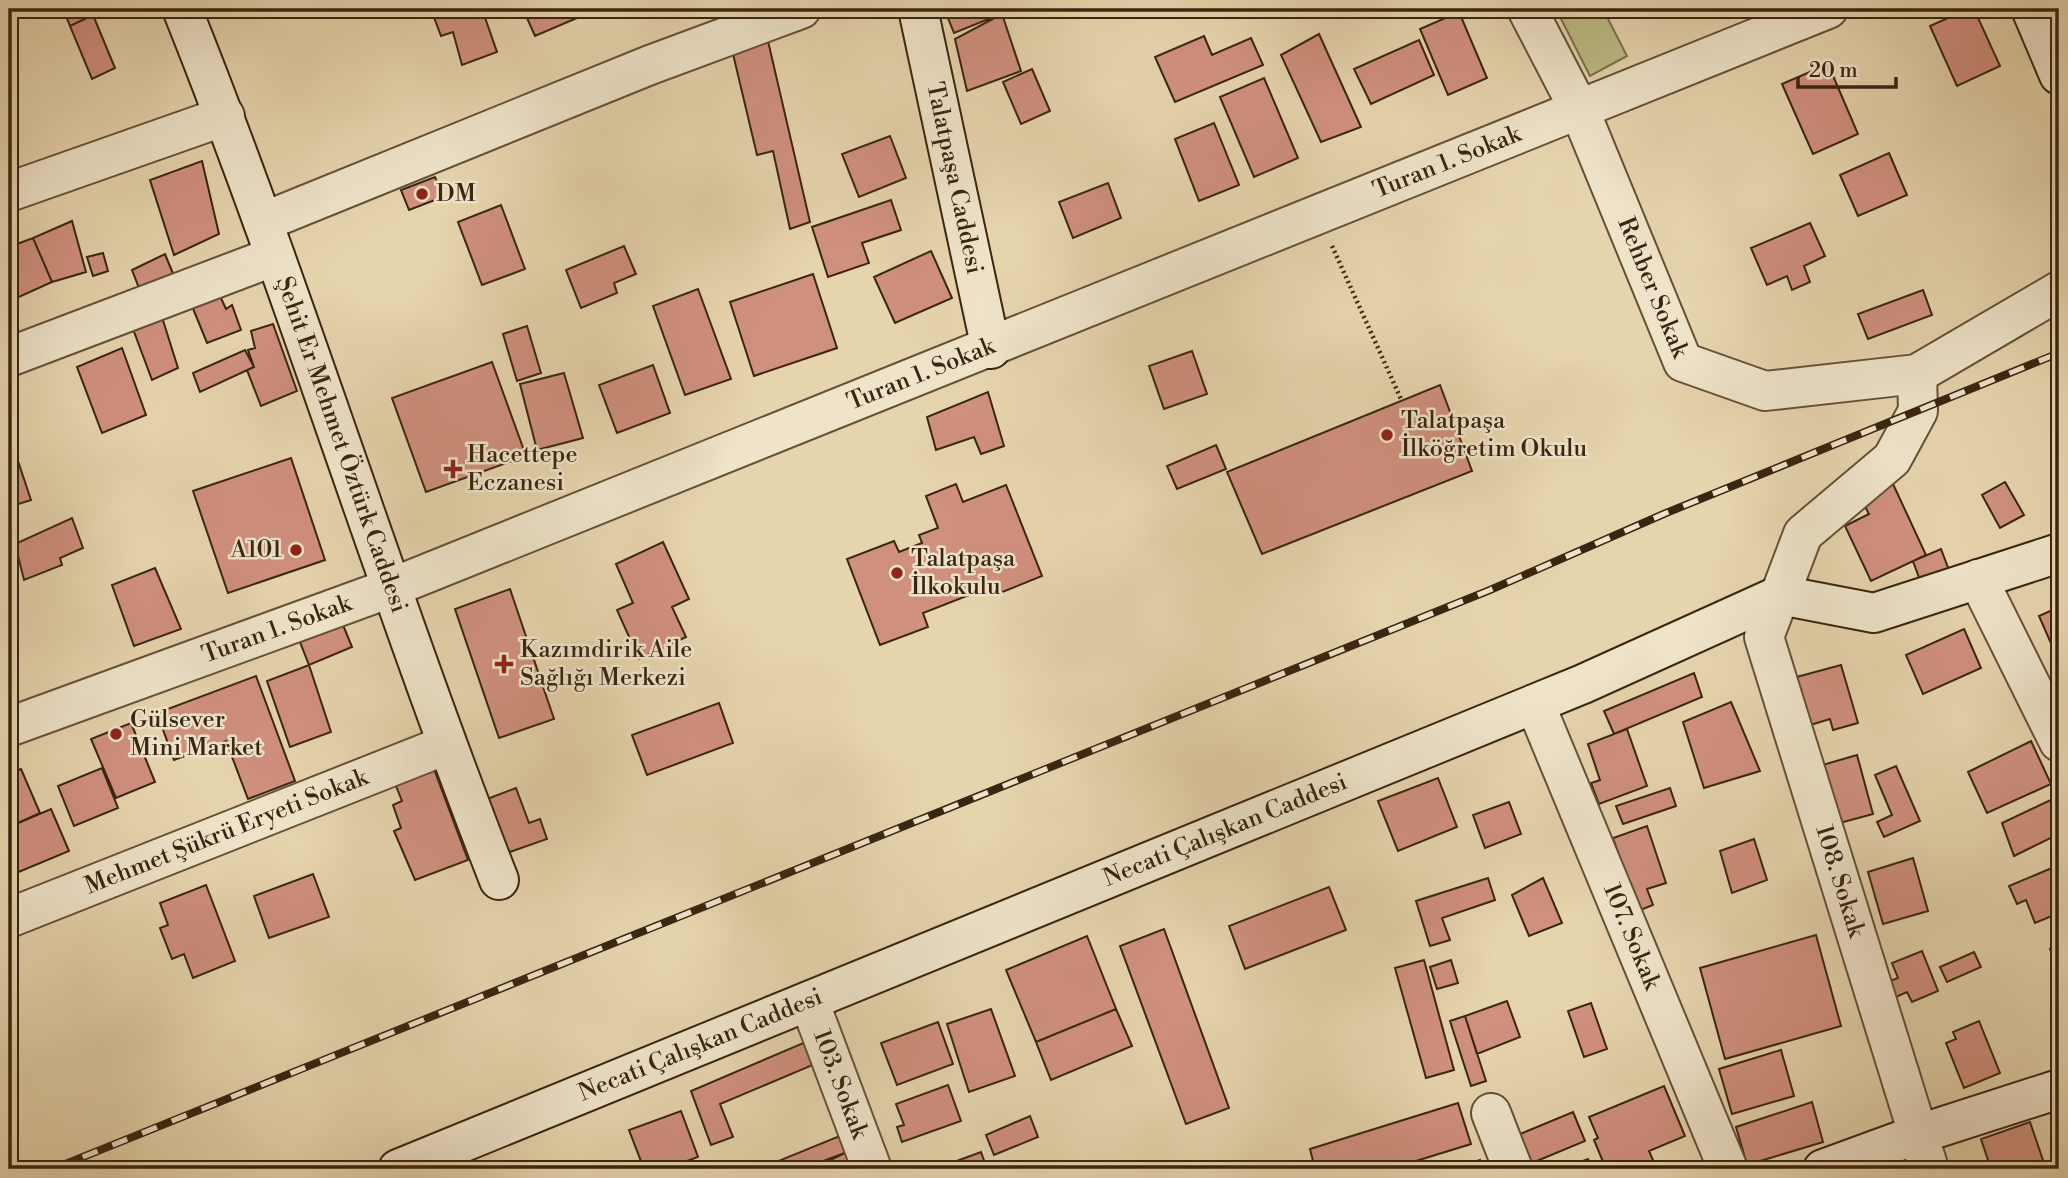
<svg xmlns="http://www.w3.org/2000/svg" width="2068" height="1178" viewBox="0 0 2068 1178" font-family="'Libre Bodoni',serif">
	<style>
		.green { fill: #bcbb85; stroke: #7a704b; stroke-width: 2 }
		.building { fill: #d0907e; stroke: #392511; stroke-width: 2 }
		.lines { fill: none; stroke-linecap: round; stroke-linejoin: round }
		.street-casing { stroke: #645138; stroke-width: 42 }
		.secondary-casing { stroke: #392511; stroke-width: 42 }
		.path { stroke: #392511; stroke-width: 4.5; stroke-dasharray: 2 3.5; stroke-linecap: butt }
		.street { stroke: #efe3ca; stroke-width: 38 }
		.secondary { stroke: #efe3ca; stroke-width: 38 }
		.rail-casing { stroke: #392511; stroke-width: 8 }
		.rail { stroke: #efe3ca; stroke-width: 5; stroke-dasharray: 16; stroke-linecap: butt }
		.poi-dot { fill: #8f2418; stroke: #efe3ca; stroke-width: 2.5 }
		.labels { text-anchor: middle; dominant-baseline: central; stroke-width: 5; stroke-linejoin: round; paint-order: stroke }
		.street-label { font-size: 24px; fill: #392511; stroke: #efe3ca }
		.poi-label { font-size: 24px; fill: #392511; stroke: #efe3ca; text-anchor: start }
	</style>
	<rect width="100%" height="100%" fill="#e6d4ad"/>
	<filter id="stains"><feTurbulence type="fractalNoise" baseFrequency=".00286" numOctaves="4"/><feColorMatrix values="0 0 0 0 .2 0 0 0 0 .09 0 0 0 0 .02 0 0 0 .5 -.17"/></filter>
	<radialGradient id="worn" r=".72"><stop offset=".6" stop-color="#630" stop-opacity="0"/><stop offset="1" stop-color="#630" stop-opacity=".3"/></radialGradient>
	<!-- green -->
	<path class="green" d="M1556 9H1603L1627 56 1590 76Z"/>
	<!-- building -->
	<path class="building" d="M63 9H106L70 26Z
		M440 9H482L497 52 462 65 453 32 441 36 432 12Z
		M523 9H598L535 36Z
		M956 9H1004L1006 12 954 33 946 13Z
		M1140 9H1162L1143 17Z
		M1968 9H1974L2000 66 1957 86 1930 26Z
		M1459 12 1487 78 1448 95 1420 29Z
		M1002 14 1021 71 967 91 955 39Z
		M93 15 115 68 92 79 70 26Z
		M1319 34 1361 127 1321 142 1281 55Z
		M1204 36 1212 55 1251 38 1263 65 1175 102 1155 57Z
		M1419 40 1434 75 1371 104 1354 69Z
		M768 41 810 222 790 229 773 151 757 155 733 54Z
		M1828 64 1858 134 1813 154 1782 84Z
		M1032 69 1050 111 1021 124 1003 82Z
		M1264 78 1298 158 1254 177 1220 97Z
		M1214 123 1239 185 1199 201 1175 139Z
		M890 136 906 178 859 197 842 154Z
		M1889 153 1907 195 1858 216 1840 175Z
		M202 161 219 234 174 255 150 180Z
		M435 177 443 197 409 210 401 190Z
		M1108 183 1121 218 1073 238 1059 202Z
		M891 200 901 230 862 243 869 263 828 277 812 227Z
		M501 205 525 269 482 285 458 222Z
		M72 221 86 272 52 282 33 238Z
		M1810 223 1825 256 1804 266 1810 282 1792 290 1787 276 1767 285 1751 248Z
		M33 238 52 282 10 301 9 247Z
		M624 246 636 274 614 283 617 293 581 308 566 270Z
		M931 251 952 298 895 323 874 277Z
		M103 253 108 271 93 276 87 257Z
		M165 254 174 276 139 288 132 270Z
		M813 274 837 348 754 376 730 302Z
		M698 289 731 379 685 395 653 306Z
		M1923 290 1932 315 1868 339 1858 314Z
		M220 296 226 309 232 305 241 330 207 343 192 306Z
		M161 314 178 368 152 380 133 329Z
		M273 324 297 391 261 406 247 370 254 367 248 350 255 348 251 331Z
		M527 326 541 373 517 381 503 334Z
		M122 348 146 415 102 433 77 367Z
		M245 350 254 367 200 392 193 373Z
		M1192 351 1207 394 1164 409 1149 366Z
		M492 362 526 456 426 492 392 398Z
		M653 365 670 413 617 433 599 385Z
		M564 373 583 438 537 450 520 384Z
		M1440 385 1472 471 1262 554 1227 472Z
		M988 392 1004 446 981 454 974 437 936 450 927 417Z
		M9 434 31 500 9 507Z
		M1216 445 1226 469 1177 489 1167 466Z
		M291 458 325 560 228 593 193 491Z
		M2005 482 2024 515 2000 528 1982 495Z
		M956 484 963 502 1006 485 1042 576 1000 593 997 584 923 613 928 627 880 645 847 559 894 541 899 552 922 543 919 535 938 528 926 496Z
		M1893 484 1926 555 1871 581 1845 526 1869 514 1861 499Z
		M72 518 83 548 60 558 62 565 24 580 15 544Z
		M663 542 689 599 672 607 686 637 639 659 617 610 633 603 616 564Z
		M1941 549 1950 573 1921 583 1913 561Z
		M155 568 181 629 134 646 112 585Z
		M510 589 554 719 499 738 455 609Z
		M2059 607V646L2053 648 2039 616Z
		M343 625 352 647 309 665 300 642Z
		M1964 629 1981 668 1923 694 1906 655Z
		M309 665 331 732 290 747 267 681Z
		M1841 665 1858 723 1833 730 1830 719 1807 726 1793 678Z
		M1694 673 1702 697 1614 734 1604 711Z
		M256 676 295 781 248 799 226 741 174 760 157 713Z
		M1731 702 1760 771 1704 788 1683 722Z
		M719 703 733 743 647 775 632 735Z
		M131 723 155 782 116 798 91 739Z
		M1627 729 1647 786 1599 804 1591 783 1600 780 1588 744Z
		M2031 741 2051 784 1987 813 1968 772Z
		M1857 755 1873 814 1836 824 1819 766Z
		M431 761 468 860 415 880 394 831 401 828 393 805 402 801 392 776Z
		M1896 766 1920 821 1884 837 1877 822 1892 815 1875 775Z
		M102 768 118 808 74 826 58 786Z
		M21 769 40 813 9 827V774Z
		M1438 778 1457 827 1398 851 1378 801Z
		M516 788 529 823 540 819 547 839 507 853 487 799Z
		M1670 788 1676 806 1623 824 1616 806Z
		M2059 796V834L2014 856 2002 823Z
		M1509 802 1521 834 1485 848 1473 815Z
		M51 809 69 851 9 876V827Z
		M1647 826 1666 883 1647 889 1653 905 1638 911 1613 838Z
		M1754 839 1767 880 1732 893 1720 851Z
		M1913 858 1928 911 1883 924 1868 872Z
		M2059 865V913L2035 923 2026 900 2017 904 2009 886Z
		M313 874 329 917 269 938 254 896Z
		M1488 878 1495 900 1442 918 1450 940 1430 946 1416 901Z
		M1543 878 1562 923 1529 936 1512 895Z
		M206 885 235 961 193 978 184 954 172 959 160 928 168 925 160 903Z
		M1329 887 1346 930 1245 969 1229 926Z
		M1164 929 1229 1108 1186 1124 1120 946Z
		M1816 935 1841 1026 1725 1059 1700 968Z
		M1087 936 1116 1009 1036 1042 1006 970Z
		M2059 945V971L2050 949Z
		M1922 951 1938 991 1912 1002 1907 992 1896 997 1890 981 1898 978 1892 963Z
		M1974 952 1981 967 1947 982 1940 967Z
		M1424 960 1454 1070 1426 1078 1395 968Z
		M1451 960 1458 983 1437 989 1430 967Z
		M1507 1001 1520 1037 1477 1054 1465 1016Z
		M1591 1003 1607 1049 1584 1057 1568 1011Z
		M991 1009 1015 1076 969 1092 947 1024Z
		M1116 1009 1132 1046 1051 1080 1036 1042Z
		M1465 1016 1486 1081 1471 1086 1450 1021Z
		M1979 1021 2000 1073 1964 1088 1946 1043 1956 1039 1953 1032Z
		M938 1022 953 1064 897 1085 881 1043Z
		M808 1041 815 1064 720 1104 733 1137 711 1145 691 1091Z
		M1781 1050 1794 1096 1732 1114 1719 1069Z
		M948 1085 961 1121 902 1142 897 1127 904 1125 896 1104Z
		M1664 1086 1685 1136 1649 1151 1657 1169H1606L1594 1140 1598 1138 1589 1117Z
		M1812 1102 1823 1142 1747 1165 1736 1127Z
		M1458 1103 1471 1144 1390 1169H1315L1310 1149Z
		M681 1111 698 1157 665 1169H644L629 1130Z
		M1573 1112 1585 1141 1525 1166 1513 1137Z
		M1030 1116 1038 1137 994 1155 986 1135Z
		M2030 1122 2046 1169H1991L1981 1139Z
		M842 1135 847 1152 812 1169H759Z
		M847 1152 854 1169H826L823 1161Z
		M981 1152 987 1169H935Z
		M1588 1159 1592 1169H1562Z
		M1480 1160 1483 1169H1451Z"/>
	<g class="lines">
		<!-- street casing -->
		<g class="street-casing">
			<g id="street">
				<path id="s1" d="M1527 9 1580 111 1683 362 1765 391 1917 374 2059 291"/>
				<path d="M9 192 225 116"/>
				<path d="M263 222 650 65 801 9"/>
				<path d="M9 357 275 256"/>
				<path id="s2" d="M1917 374 1918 411 1892 459 1803 534 1764 637 1929 1169"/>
				<path d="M1978 579 2059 742"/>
				<path id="s3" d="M1535 704 1728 1169"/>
				<path id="s4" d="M9 727 393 587 1828 9"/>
				<path id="s5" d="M9 918 446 745"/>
				<path id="s6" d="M809 1001 872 1169"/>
				<path d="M1491 1113 1513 1169"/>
			</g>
		</g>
		<!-- secondary casing -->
		<g class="secondary-casing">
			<g id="secondary">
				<path id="s7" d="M182 9C297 296 386 592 499 880"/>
				<path id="s8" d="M918 9 991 349"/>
				<path d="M2031 9 2059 75"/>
				<path id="s9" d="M398 1169 1583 684 1780 595 1874 613 2059 553"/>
				<path d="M1823 1169 1916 1135 2059 1089"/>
			</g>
		</g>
		<!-- path -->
		<path class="path" d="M1332 246 1401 399"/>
		<!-- street -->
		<use href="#street" class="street"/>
		<!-- secondary -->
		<use href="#secondary" class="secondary"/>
		<!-- rail casing -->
		<g class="rail-casing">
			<path id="rail" d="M53 1169 1490 590 1666 513 2059 353"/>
		</g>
		<!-- rail -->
		<use href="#rail" class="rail"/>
	</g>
	<!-- markers -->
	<g class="poi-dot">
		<circle cx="422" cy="194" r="7"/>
		<circle cx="1387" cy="435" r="7"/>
		<path d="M449.5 458.5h7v7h7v7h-7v7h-7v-7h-7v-7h7z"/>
		<circle cx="296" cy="550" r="7"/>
		<circle cx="897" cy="573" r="7"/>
		<path d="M500.5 653.5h7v7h7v7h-7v7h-7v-7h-7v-7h7z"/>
		<circle cx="116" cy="734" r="7"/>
	</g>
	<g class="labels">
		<!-- street labels -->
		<g class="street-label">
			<text stroke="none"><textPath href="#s4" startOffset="1545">Turan 1. Sokak</textPath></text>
			<text stroke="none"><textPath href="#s8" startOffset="173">Talatpaşa Caddesi</textPath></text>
			<text stroke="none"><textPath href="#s1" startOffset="306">Rehber Sokak</textPath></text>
			<text stroke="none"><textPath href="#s4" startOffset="978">Turan 1. Sokak</textPath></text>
			<text stroke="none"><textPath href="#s7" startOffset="464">Şehit Er Mehmet Öztürk Caddesi</textPath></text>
			<text stroke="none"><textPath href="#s4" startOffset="285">Turan 1. Sokak</textPath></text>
			<text stroke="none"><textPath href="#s5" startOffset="234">Mehmet Şükrü Eryeti Sokak</textPath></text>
			<text stroke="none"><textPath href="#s9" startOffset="894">Necati Çalışkan Caddesi</textPath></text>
			<text stroke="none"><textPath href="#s2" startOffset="574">108. Sokak</textPath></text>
			<text stroke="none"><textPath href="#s3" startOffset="252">107. Sokak</textPath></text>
			<text stroke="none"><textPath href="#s9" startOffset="327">Necati Çalışkan Caddesi</textPath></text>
			<text stroke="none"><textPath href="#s6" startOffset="89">103. Sokak</textPath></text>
		</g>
		<!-- poi labels -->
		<g class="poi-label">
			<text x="436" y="194">DM</text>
			<text x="1401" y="421">Talatpaşa<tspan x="1401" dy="28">İlköğretim Okulu</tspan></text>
			<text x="467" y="455">Hacettepe<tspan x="467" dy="28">Eczanesi</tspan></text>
			<text x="282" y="550" text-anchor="end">A101</text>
			<text x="911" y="559">Talatpaşa<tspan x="911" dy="28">İlkokulu</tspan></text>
			<text x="520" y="650">Kazımdirik Aile<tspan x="520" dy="28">Sağlığı Merkezi</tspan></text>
			<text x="130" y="720">Gülsever<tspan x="130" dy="28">Mini Market</tspan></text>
		</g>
	</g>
	<!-- margin -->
	<rect width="2068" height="1178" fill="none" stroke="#e6d4ad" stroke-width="35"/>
	<rect x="10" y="10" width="2047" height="1157" fill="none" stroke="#392511" stroke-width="3.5"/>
	<rect x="18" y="18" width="2033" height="1143" fill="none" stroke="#392511" stroke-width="2"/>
	<!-- scale -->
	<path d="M1798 77v10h98v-10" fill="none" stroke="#392511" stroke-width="3.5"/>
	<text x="1809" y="77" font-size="21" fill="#392511" stroke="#efe3ca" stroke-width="5" paint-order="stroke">20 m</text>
	<rect width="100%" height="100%" filter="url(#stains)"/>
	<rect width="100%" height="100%" fill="url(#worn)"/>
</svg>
